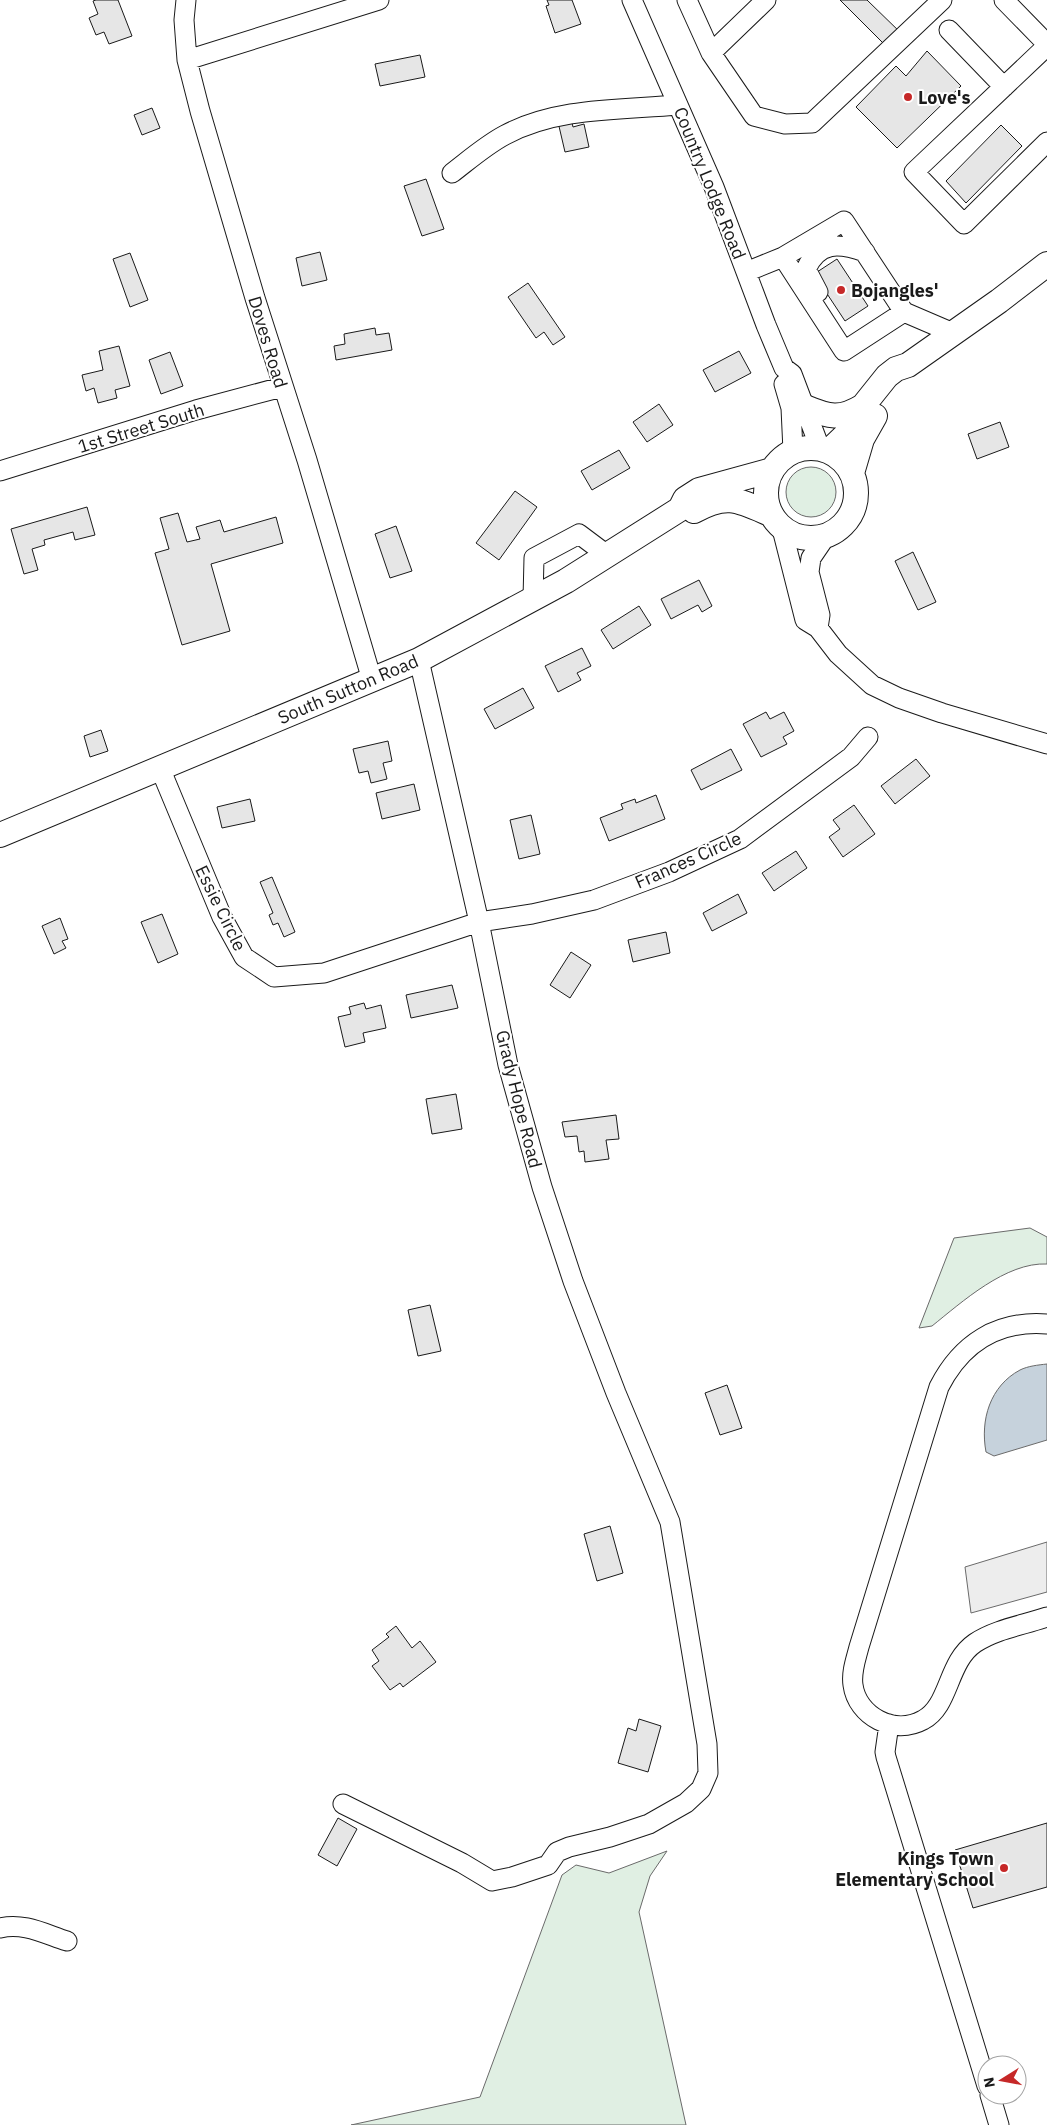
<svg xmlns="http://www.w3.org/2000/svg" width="1047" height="2125" viewBox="0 0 1047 2125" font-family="'IBM Plex Sans',sans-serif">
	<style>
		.green { fill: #e0efe3; stroke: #6a6a6a }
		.parking { fill: #ededed; stroke: #6a6a6a }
		.water { fill: #c6d2dc; stroke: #6a6a6a }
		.building { fill: #e6e6e6; stroke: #1a1a1a }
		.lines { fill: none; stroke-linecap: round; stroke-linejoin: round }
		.minor-casing { stroke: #1a1a1a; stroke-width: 21 }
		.major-casing { stroke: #1a1a1a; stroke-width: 26 }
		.minor { stroke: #fff; stroke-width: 19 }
		.major { stroke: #fff; stroke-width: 24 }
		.poi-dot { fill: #c62828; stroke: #fff; stroke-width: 2 }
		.labels { text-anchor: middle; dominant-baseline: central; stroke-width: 4; stroke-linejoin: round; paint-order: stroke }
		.poi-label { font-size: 18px; font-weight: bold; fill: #1a1a1a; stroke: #fff; text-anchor: start }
		.street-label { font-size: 18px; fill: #1a1a1a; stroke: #fff }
	</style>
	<rect width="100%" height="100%" fill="#fff"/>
	<!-- green -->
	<path class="green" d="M786 492a25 25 0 1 1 50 0a25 25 0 1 1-50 0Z
		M1030 1228 1047 1237V1264C1006 1262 962 1302 932 1326L919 1328 954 1238Z
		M667 1851 650 1876 639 1912 686 2125H351L480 2097 562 1875 576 1865 609 1873Z"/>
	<!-- parking -->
	<path class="parking" d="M1047 1542V1592L971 1613 965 1567Z"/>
	<!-- water -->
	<path class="water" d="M1047 1364V1440L994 1456 986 1452C980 1420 990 1386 1020 1370 1028 1366 1038 1365 1047 1364Z"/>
	<!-- building -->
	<path class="building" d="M96 0H118L132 36 109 44 104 32 96 35 89 18 98 14 93 1Z
		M547 0H572L581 24 555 33 546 6 549 5Z
		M840 0H867L903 35 889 49Z
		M927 51 961 86 897 148 856 107 896 66 906 76Z
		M420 55 425 77 380 86 375 64Z
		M152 108 160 128 142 135 134 115Z
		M571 119 573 127 584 124 589 147 565 152 558 122Z
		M1001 125 1022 146 966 203 946 181Z
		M426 179 444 229 422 236 404 186Z
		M320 252 327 280 302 286 296 258Z
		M130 253 148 300 130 307 113 259Z
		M837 259 868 306 845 321 814 274Z
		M528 283 565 337 553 345 544 332 536 338 508 297Z
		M375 328 376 335 389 333 392 350 336 360 334 346 345 344 344 334Z
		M119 346 130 386 115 390 117 398 98 403 94 388 86 391 82 375 103 370 99 351Z
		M739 351 751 373 715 392 703 370Z
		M170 352 183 386 161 394 149 360Z
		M659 404 673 425 647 442 633 422Z
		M1000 422 1009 447 977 459 968 434Z
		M619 450 630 468 592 490 581 471Z
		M515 491 537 507 499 560 476 543Z
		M87 507 95 535 75 540 73 532 44 540 45 545 32 549 38 570 24 574 11 529Z
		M178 513 187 542 200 539 196 527 220 520 224 532 276 517 283 543 211 564 230 631 182 645 155 553 169 549 160 518Z
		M396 526 412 571 390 578 375 534Z
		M913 552 936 602 918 610 895 561Z
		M699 580 712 606 702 612 698 605 671 619 661 599Z
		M639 606 651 625 613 649 601 630Z
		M582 648 591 666 577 673 581 680 558 692 545 666Z
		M523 688 534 708 495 729 484 709Z
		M766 712 770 719 784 712 794 731 783 737 787 744 761 757 743 724Z
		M101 730 108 751 90 757 84 736Z
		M388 741 392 761 383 763 387 779 371 783 368 771 359 773 353 749Z
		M731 749 742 770 701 790 691 770Z
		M916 759 930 776 895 804 881 786Z
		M414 784 420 810 382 819 376 793Z
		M656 795 665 819 609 841 600 818 623 809 621 804 635 799 636 803Z
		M250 799 255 821 222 828 217 807Z
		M854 805 875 834 843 857 829 837 840 829 833 820Z
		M531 815 540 854 519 859 510 820Z
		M796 851 807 868 774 891 762 873Z
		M272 877 295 932 284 937 278 923 273 925 269 915 273 913 260 882Z
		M738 894 747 913 712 931 703 913Z
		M162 914 178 954 158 963 141 922Z
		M60 918 68 939 62 941 66 948 54 954 42 926Z
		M666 932 670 953 633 962 628 940Z
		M571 952 591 965 570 998 550 985Z
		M452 985 458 1008 411 1018 406 995Z
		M364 1003 366 1009 381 1005 386 1028 363 1033 365 1042 345 1047 338 1017 351 1014 349 1007Z
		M456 1094 462 1129 432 1134 426 1099Z
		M616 1115 619 1139 606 1140 609 1159 585 1162 584 1151 579 1152 577 1136 565 1137 562 1122Z
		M430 1305 441 1351 418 1356 408 1310Z
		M727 1385 742 1428 720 1435 705 1393Z
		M610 1526 623 1573 597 1581 584 1534Z
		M396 1626 412 1648 420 1641 436 1662 403 1687 400 1683 390 1690 372 1666 379 1661 372 1650 389 1637 386 1634Z
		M639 1719 661 1726 648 1772 618 1763 628 1728 636 1731Z
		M338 1818 357 1829 337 1866 318 1855Z
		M1047 1823V1887L973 1908 955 1850Z"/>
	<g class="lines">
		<!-- minor casing -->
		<g class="minor-casing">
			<path id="minor" d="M186 0 184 20 187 60 200 111 255 298 307 460 372 680
				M632 0 714 187 766 325 784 368 792 374 820 448
				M687 0 711 53 754 116 785 124 812 123 942 0
				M1004 0 1047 44
				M949 30 1004 87
				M1047 46 914 172 964 224 1047 142
				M711 53 766 0
				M187 60 379 0
				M452 173C469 160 486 145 505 135 557 107 621 110 678 105
				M783 257 844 351 904 312
				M746 272 783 257 844 221 904 312 953 333
				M818 292 806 269C819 241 839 243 865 252
				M784 384 791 408 793 451
				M0 471 196 410 282 387
				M782 529 805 620 818 628 838 654 872 685 899 698 942 713 1047 744
				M533 599 534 558 579 534 607 555
				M818 628 820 615 809 572 811 558 826 536
				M160 768 222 917 244 957 274 977 324 973 479 922 532 914 594 900 669 872 740 839 851 757 868 737
				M1047 1324C997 1320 961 1344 939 1387L859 1647C856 1659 851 1672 853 1685 857 1716 894 1736 923 1720 950 1706 947 1662 975 1643 996 1629 1024 1625 1047 1617
				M889 1724 885 1752 886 1757 987 2086
				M343 1804 462 1863 492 1881 512 1877 548 1865 557 1852 569 1847 610 1837 649 1824 686 1803 701 1789 708 1773 707 1744 670 1522 616 1393 573 1281 542 1187 508 1065 479 922 419 660
				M0 1928C23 1922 45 1934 67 1941
				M990 2095 999 2125"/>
		</g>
		<!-- major casing -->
		<g class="major-casing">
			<path id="major" d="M805 407C829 417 840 420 863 406
				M766 493a45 45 0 1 1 90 0a45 45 0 1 1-90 0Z
				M829 451 852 429 863 406 887 376 896 369 908 365 999 301 1047 264
				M852 473 862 439 875 416
				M694 511C727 493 738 500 770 514
				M0 835 419 660 566 581 680 509 685 499 699 490 772 470"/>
		</g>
		<!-- minor -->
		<use href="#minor" class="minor"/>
		<!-- major -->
		<use href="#major" class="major"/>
	</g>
	<!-- markers -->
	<g class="poi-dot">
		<circle cx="908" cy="97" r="5"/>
		<circle cx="841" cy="290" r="5"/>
		<circle cx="1004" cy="1868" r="5"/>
	</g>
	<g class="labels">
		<!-- poi labels -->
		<g class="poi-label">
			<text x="918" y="97">Love's</text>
			<text x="851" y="290">Bojangles'</text>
			<text x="994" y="1858" text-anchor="end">Kings Town<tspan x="994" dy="21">Elementary School</tspan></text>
		</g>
		<!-- street labels -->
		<g class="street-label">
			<text transform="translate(710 183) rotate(68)">Country Lodge Road</text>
			<text transform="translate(268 342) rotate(73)">Doves Road</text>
			<text transform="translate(141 428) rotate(-17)">1st Street South</text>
			<text transform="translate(348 689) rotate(-23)">South Sutton Road</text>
			<text transform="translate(688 860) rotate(-24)">Frances Circle</text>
			<text transform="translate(221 908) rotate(64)">Essie Circle</text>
			<text transform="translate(519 1099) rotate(76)">Grady Hope Road</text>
		</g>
	</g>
	<!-- north arrow -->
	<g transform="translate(1002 2080) rotate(259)"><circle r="24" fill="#ffffff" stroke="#a3a3a3"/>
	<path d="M0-4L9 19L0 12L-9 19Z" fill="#c62828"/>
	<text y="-8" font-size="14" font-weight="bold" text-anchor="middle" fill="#1a1a1a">N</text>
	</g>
</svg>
